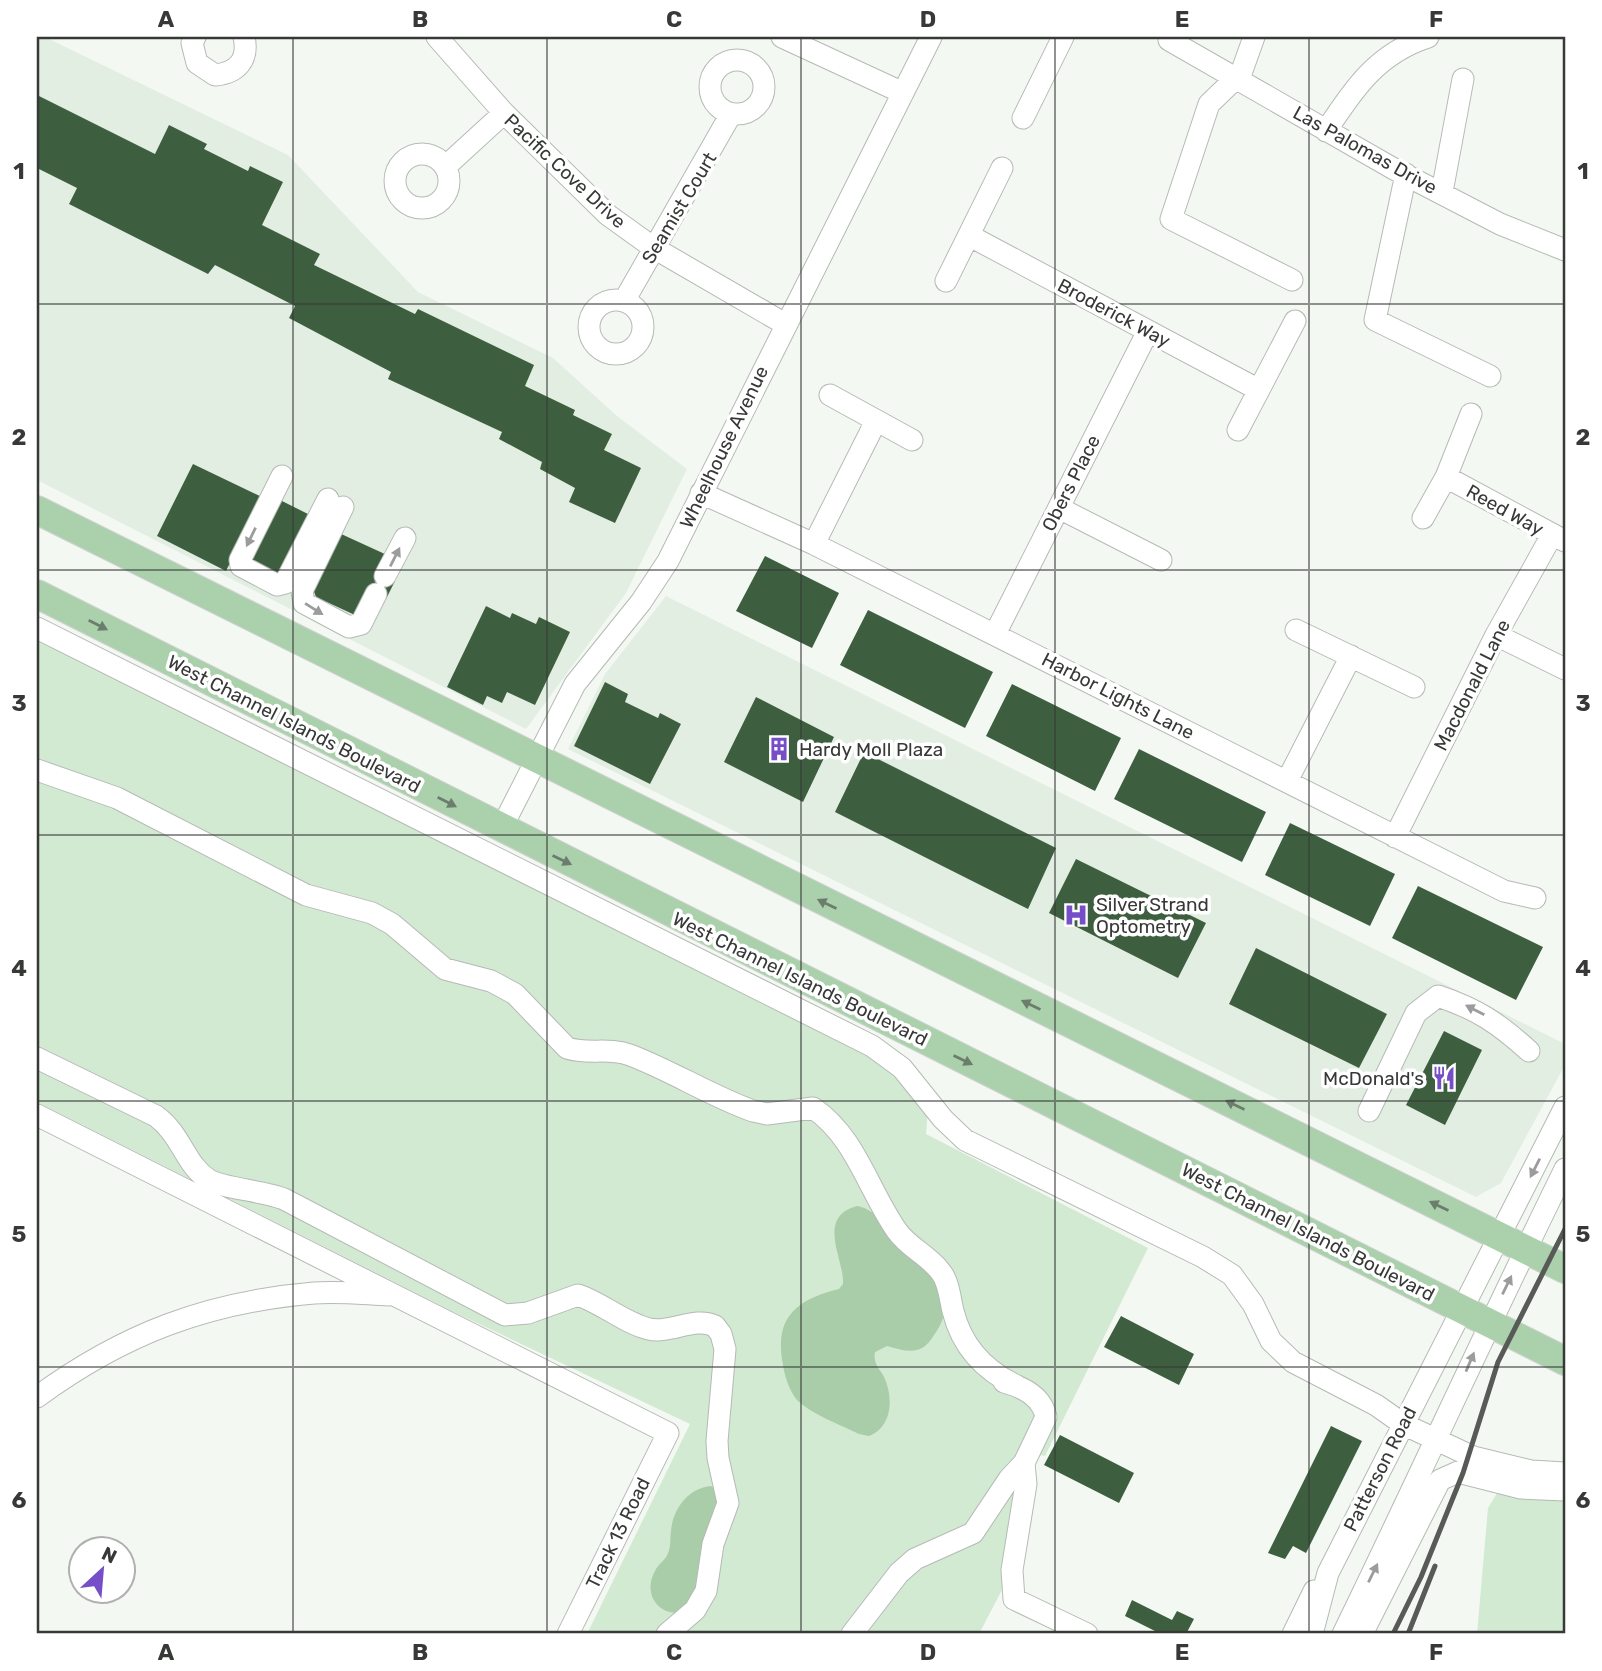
<svg xmlns="http://www.w3.org/2000/svg" width="1602" height="1671" viewBox="0 0 1602 1671" font-family="Rubik,sans-serif">
	<style>
		.built { fill: #e3eee3 }
		.green { fill: #d2e9d2 }
		.water { fill: #a9cda8 }
		.building { fill: #3e5f3f }
		.lines { fill: none; stroke-linecap: round; stroke-linejoin: round }
		.minor-casing { stroke: #b5bab5; stroke-width: 23 }
		.major-casing { stroke: #d3d3d3; stroke-width: 30 }
		.minor { stroke: #fff; stroke-width: 21 }
		.major { stroke: #abd1ac; stroke-width: 28 }
		.rail { stroke: #585a58; stroke-width: 5 }
		.oneway { fill: #9b9c9b }
		.oneway2 { fill: #6b7d6c }
		.grid { fill: none; stroke: #373937; stroke-width: 2; stroke-opacity: 0.55 }
		.labels { text-anchor: middle; dominant-baseline: central; stroke-width: 7; stroke-linejoin: round; paint-order: stroke }
		.street-label { font-size: 19px; fill: #373937; stroke: #fff }
		.poi-label { font-size: 19px; fill: #373937; stroke: #fff; text-anchor: start }
		.neatline { fill: none; stroke: #373937; stroke-width: 2.5 }
		.grid-label { font-size: 23px; text-anchor: middle; font-weight: bold; fill: #373937 }
	</style>
	<rect width="100%" height="100%" fill="#f4f8f3"/>
	<!-- built -->
	<path class="built" d="M37 37H45L288 155 418 292 553 358 617 416 687 469 626 593 526 729 37 480Z
		M666 596 1565 1044V1065L1501 1183 1476 1197 568 749 605 674Z"/>
	<!-- green -->
	<path class="green" d="M37 637 868 1052 891 1069 928 1110 926 1134 1148 1248 1045 1456 1041 1455 1032 1464 1005 1584 979 1634H587L690 1424 454 1312 37 1102Z
		M1507 1477 1565 1483V1634H1477L1488 1508Z"/>
	<!-- water -->
	<path class="water" d="M857 1206C876 1208 915 1247 927 1264 934 1273 942 1293 944 1304 946 1315 940 1327 934 1335 922 1356 907 1352 887 1346L875 1352C873 1364 879 1367 884 1377 894 1398 892 1427 869 1436L859 1434C841 1425 811 1414 797 1400 789 1390 785 1377 783 1365 774 1318 795 1300 839 1289L843 1284C845 1261 815 1217 857 1206Z
		M711 1486 719 1491 701 1589 678 1613C654 1613 644 1590 655 1571 658 1564 666 1560 668 1553 671 1547 670 1538 671 1531 673 1509 688 1488 711 1486Z"/>
	<!-- building -->
	<path class="building" d="M37 95 155 154 169 125 207 144 204 149 248 171 250 166 283 182 262 225 320 254 314 265 415 314 418 309 534 365 525 386 575 410 573 415 612 434 604 450 641 468 615 523 569 502 575 488 540 469 542 462 499 439 502 432 388 379 391 372 289 318 295 306 215 265 208 274 69 204 77 188 37 168Z
		M193 464 262 497 226 571 157 536Z
		M280 500 314 517 284 576 251 560Z
		M339 533 387 555 378 573 395 581 386 599 370 591 357 616 316 597 312 586Z
		M765 556 839 593 812 648 736 611Z
		M486 606 510 618 512 613 536 624 539 617 570 632 535 705 507 692 502 703 487 696 483 705 447 687Z
		M868 610 993 672 965 728 840 665Z
		M605 682 628 694 625 702 658 718 660 713 681 724 650 784 574 746Z
		M1012 684 1121 738 1095 791 986 736Z
		M756 697 834 737 803 802 724 762Z
		M1139 749 1266 812 1242 862 1114 799Z
		M864 752 1056 848 1028 909 835 812Z
		M1290 823 1395 874 1370 926 1265 875Z
		M1076 859 1206 923 1178 978 1049 913Z
		M1418 886 1543 947 1516 1000 1392 938Z
		M1256 948 1387 1014 1359 1068 1229 1004Z
		M1444 1031 1482 1050 1445 1125 1406 1105Z
		M1121 1316 1194 1354 1179 1385 1104 1347Z
		M1331 1426 1362 1441 1306 1553 1293 1546 1285 1559 1268 1553Z
		M1060 1435 1134 1473 1119 1503 1044 1465Z
		M1132 1600 1172 1620 1177 1611 1194 1619 1186 1634H1154L1155 1631 1125 1616Z"/>
	<g class="lines">
		<!-- minor casing -->
		<g class="minor-casing">
			<path id="minor" d="M195 37 192 43 197 63 215 75C238 73 249 59 244 37
				M437 37 504 113 608 215 654 248 785 324
				M782 37 901 92
				M1169 40 1394 169 1500 224 1565 250
				M710 87a27 27 0 1 1 54 0a27 27 0 1 1-54 0Z
				M1236 78 1209 104 1171 219 1292 280
				M1239 79 1254 37
				M1023 118 1063 37
				M1326 131C1354 88 1378 53 1428 37
				M395 181a27 27 0 1 1 54 0a27 27 0 1 1-54 0Z
				M445 167 504 113
				M1406 174 1375 320 1490 376
				M1442 192 1463 79
				M970 236 1259 390
				M946 281 1002 168
				M589 327a27 27 0 1 1 54 0a27 27 0 1 1-54 0Z
				M624 301 731 114
				M830 395 912 440
				M1238 430 1295 321
				M282 476 240 560 241 566 277 585 285 583 328 499
				M1446 477 1565 541
				M701 493 814 544 1504 891 1535 898
				M343 507 302 591 304 603 349 627 361 624 376 594
				M1059 508 1161 560
				M1423 518 1446 477 1471 414
				M814 544 875 423
				M385 576 405 538
				M37 628 872 1046 902 1068 943 1119 965 1140 1203 1257 1232 1275 1253 1304 1271 1341 1293 1362 1376 1405 1403 1424 1473 1457 1531 1471 1565 1473
				M1296 630 1414 687
				M995 634 1148 331
				M1496 635 1565 669
				M37 770 117 798 306 895 372 913 392 924 445 969 491 981 515 994 567 1048C588 1055 608 1047 630 1055 672 1071 711 1096 753 1111L767 1114 813 1108C856 1137 868 1190 897 1231 909 1248 928 1255 940 1271 949 1281 950 1299 953 1311 962 1347 985 1371 1017 1386
				M1287 781 1351 656
				M501 829 575 684 641 602 668 561 931 37
				M1395 837 1496 635 1552 535
				M37 1058 156 1116C182 1135 185 1165 209 1180 222 1188 264 1191 284 1199L505 1315 528 1313 578 1295C602 1303 624 1323 649 1329 671 1334 694 1316 715 1326L721 1334 725 1349 717 1441 718 1458 728 1503 713 1544 706 1591 695 1610 667 1634
				M1369 1111 1416 1013 1438 996C1477 1009 1498 1023 1529 1051
				M37 1115 668 1433 568 1634
				M1004 1382C1023 1387 1042 1396 1046 1417L1024 1463 1026 1484 1012 1570 1014 1599 1087 1634
				M37 1397C123 1334 207 1302 314 1293 338 1291 365 1294 389 1295
				M852 1634 899 1573 915 1559 973 1533 1009 1479 1024 1463
				M1293 1634 1314 1591
				M1312 1634 1328 1573 1565 1107
				M1343 1634C1418 1480 1489 1323 1565 1169
				M1362 1634 1440 1480 1458 1472 1521 1488 1565 1490"/>
		</g>
		<!-- major casing -->
		<g class="major-casing">
			<path id="major" d="M37 510 1565 1269
				M37 594 1565 1361"/>
		</g>
		<!-- minor -->
		<use href="#minor" class="minor"/>
		<!-- major -->
		<use href="#major" class="major"/>
		<!-- rail -->
		<path class="rail" d="M1393 1634 1421 1577 1463 1473 1498 1362 1565 1229
			M1408 1634 1435 1566"/>
	</g>
	<!-- one-way arrows -->
	<defs><path id="oneway-solid" d="M-6-.8H1V-3.2L6.5 0L1 3.2V.8H-6Z" transform="scale(1.75)"/></defs>
	<g class="oneway">
		<use href="#oneway-solid" transform="translate(251 537) rotate(116)"/>
		<use href="#oneway-solid" transform="translate(395 557) rotate(-63)"/>
		<use href="#oneway-solid" transform="translate(314 609) rotate(32)"/>
		<use href="#oneway-solid" transform="translate(1475 1010) rotate(-153)"/>
		<use href="#oneway-solid" transform="translate(1535 1168) rotate(117)"/>
		<use href="#oneway-solid" transform="translate(1507 1285) rotate(-64)"/>
		<use href="#oneway-solid" transform="translate(1470 1362) rotate(-67)"/>
		<use href="#oneway-solid" transform="translate(1373 1573) rotate(-64)"/>
	</g>
	<g class="oneway2">
		<use href="#oneway-solid" transform="translate(98 625) rotate(27)"/>
		<use href="#oneway-solid" transform="translate(447 802) rotate(27)"/>
		<use href="#oneway-solid" transform="translate(562 860) rotate(26)"/>
		<use href="#oneway-solid" transform="translate(827 904) rotate(-154)"/>
		<use href="#oneway-solid" transform="translate(1031 1005) rotate(-154)"/>
		<use href="#oneway-solid" transform="translate(963 1060) rotate(26)"/>
		<use href="#oneway-solid" transform="translate(1235 1105) rotate(-154)"/>
		<use href="#oneway-solid" transform="translate(1439 1206) rotate(-154)"/>
	</g>
	<!-- grid -->
	<path class="grid" d="M293 37V1634M547 37V1634M801 37V1634M1055 37V1634M1309 37V1634M37 304H1565M37 570H1565M37 835H1565M37 1101H1565M37 1367H1565"/>
	<!-- icons -->
	<defs>
		<g id="building-bare" transform="scale(1.89)"><path d="M-4-6H4V6H1V3H-1V6H-4ZM-2.5-4.3h1.7v1.8h-1.7ZM.8-4.3h1.7v1.8H.8ZM-2.5-1h1.7V.8h-1.7ZM.8-1h1.7V.8H.8Z" fill="#764ec7" stroke="#fff" stroke-width="2.5" paint-order="stroke"/></g>
		<g id="hospital-bare" transform="scale(1.89)"><path d="M-5-5h3v3.5h4V-5h3V5h-3V1.5h-4V5h-3Z" fill="#764ec7" stroke="#fff" stroke-width="2.5" paint-order="stroke"/></g>
		<g id="restaurant-bare" transform="scale(1.89)"><path d="M-5-6h1v4h1v-4h1v4h1v-4h1v5L-1.5 .5V6h-2V.5L-5-1ZM5-6V6H3V1.5H1.5Q1.5-4 5-6Z" fill="#764ec7" stroke="#fff" stroke-width="2.5" paint-order="stroke"/></g>
	</defs>
	<g fill-rule="evenodd">
		<use href="#building-bare" x="779" y="749"/>
		<use href="#hospital-bare" x="1076" y="915"/>
		<use href="#restaurant-bare" x="1444" y="1078"/>
	</g>
	<g class="labels">
		<!-- street labels -->
		<g class="street-label">
			<text transform="translate(1365 150) rotate(29)">Las Palomas Drive</text>
			<text transform="translate(565 171) rotate(43)">Pacific Cove Drive</text>
			<text transform="translate(679 208) rotate(-59)">Seamist Court</text>
			<text transform="translate(1114 313) rotate(28)">Broderick Way</text>
			<text transform="translate(724 447) rotate(-64)">Wheelhouse Avenue</text>
			<text transform="translate(1071 483) rotate(-63)">Obers Place</text>
			<text transform="translate(1505 510) rotate(29)">Reed Way</text>
			<text transform="translate(1472 685) rotate(-63)">Macdonald Lane</text>
			<text transform="translate(1118 696) rotate(27)">Harbor Lights Lane</text>
			<text transform="translate(294 724) rotate(27)">West Channel Islands Boulevard</text>
			<text transform="translate(800 979) rotate(26)">West Channel Islands Boulevard</text>
			<text transform="translate(1308 1232) rotate(27)">West Channel Islands Boulevard</text>
			<text transform="translate(1380 1469) rotate(-63)">Patterson Road</text>
			<text transform="translate(618 1533) rotate(-64)">Track 13 Road</text>
		</g>
		<!-- poi labels -->
		<g class="poi-label">
			<text x="799" y="749">Hardy Moll Plaza</text>
			<text x="1096" y="904">Silver Strand<tspan x="1096" dy="22">Optometry</tspan></text>
			<text x="1424" y="1078" text-anchor="end">McDonald's</text>
		</g>
	</g>
	<!-- border -->
	<rect width="1602" height="1671" fill="none" stroke="#ffffff" stroke-width="77"/>
	<!-- north arrow -->
	<g transform="translate(102 1570) rotate(26)"><circle r="33" fill="#ffffff" stroke="#afb0af" stroke-width="2"/>
	<path d="M0-5L12 26L0 18L-12 26Z" fill="#764ec7"/>
	<text y="-10" font-size="19" font-weight="bold" text-anchor="middle" fill="#373937">N</text>
	</g>
	<rect x="38" y="38" width="1526" height="1594" class="neatline"/>
	<g class="grid-label">
		<text x="166" y="27">A</text>
		<text x="420" y="27">B</text>
		<text x="674" y="27">C</text>
		<text x="928" y="27">D</text>
		<text x="1182" y="27">E</text>
		<text x="1436" y="27">F</text>
		<text x="19" y="179">1</text>
		<text x="1583" y="179">1</text>
		<text x="19" y="445">2</text>
		<text x="1583" y="445">2</text>
		<text x="19" y="711">3</text>
		<text x="1583" y="711">3</text>
		<text x="19" y="976">4</text>
		<text x="1583" y="976">4</text>
		<text x="19" y="1242">5</text>
		<text x="1583" y="1242">5</text>
		<text x="19" y="1508">6</text>
		<text x="1583" y="1508">6</text>
		<text x="166" y="1660">A</text>
		<text x="420" y="1660">B</text>
		<text x="674" y="1660">C</text>
		<text x="928" y="1660">D</text>
		<text x="1182" y="1660">E</text>
		<text x="1436" y="1660">F</text>
	</g>
</svg>
